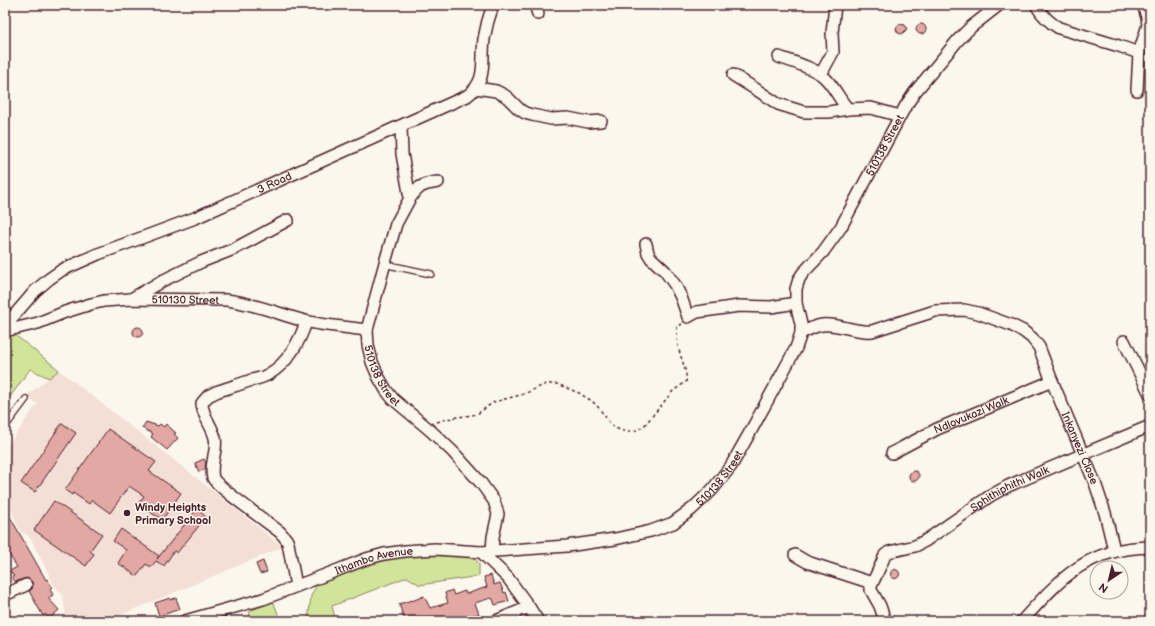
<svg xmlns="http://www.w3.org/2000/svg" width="1155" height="626" viewBox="0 0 1155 626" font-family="'Balsamiq Sans',sans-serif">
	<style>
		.built { fill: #f4dfd6 }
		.green { fill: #d0e599; stroke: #8d8262 }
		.building { fill: #e3a8a4; stroke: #4a1f2b }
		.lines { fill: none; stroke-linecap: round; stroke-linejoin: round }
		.service-casing { stroke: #4a1f2b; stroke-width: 8 }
		.minor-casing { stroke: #4a1f2b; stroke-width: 14 }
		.path { stroke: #4a1f2b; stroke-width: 1.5; stroke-dasharray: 3 3; stroke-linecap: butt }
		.service { stroke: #fbf7ec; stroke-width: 5.5 }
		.minor { stroke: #fbf7ec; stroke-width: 11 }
		.poi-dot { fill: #4a1f2b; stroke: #fbf7ec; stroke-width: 1.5 }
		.labels { text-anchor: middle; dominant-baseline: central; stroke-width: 3; stroke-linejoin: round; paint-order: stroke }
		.street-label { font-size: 11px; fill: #4a1f2b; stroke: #fbf7ec }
		.poi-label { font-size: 11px; font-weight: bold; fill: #4a1f2b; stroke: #fbf7ec; text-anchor: start }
	</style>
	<rect width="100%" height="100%" fill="#fbf7ec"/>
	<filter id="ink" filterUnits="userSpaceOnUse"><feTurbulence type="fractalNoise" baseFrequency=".025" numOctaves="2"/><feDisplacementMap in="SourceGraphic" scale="8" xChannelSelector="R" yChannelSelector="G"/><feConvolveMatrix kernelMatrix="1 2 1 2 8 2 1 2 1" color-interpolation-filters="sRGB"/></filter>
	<g filter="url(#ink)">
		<!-- built -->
		<path class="built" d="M59 370 169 456 283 547 106 621H67L62 593 55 587 30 537 20 531 5 495V487L9 481 5 478V450L37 404 26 396Z"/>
		<!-- green -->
		<path class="green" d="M15 335 59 370 49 378 30 369 5 404V383L8 378 5 375V336Z
			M428 554H443L474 557 479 564V576L420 585 407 577 332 606 335 618 328 621H308L311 596 317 584C331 578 345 571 360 566 382 559 405 556 428 554Z
			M273 601 281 621H249L250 611Z"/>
		<!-- building -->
		<path class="building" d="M900 24 905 25 907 29 902 34 898 33 896 29 897 26Z
			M916 29a5 5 0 1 1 10 0a5 5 0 1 1-10 0Z
			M133 332a5 5 0 1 1 10 0a5 5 0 1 1-10 0Z
			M146 422 158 426 160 424 164 427 166 424 176 433 174 434 178 438 167 450 151 437 153 434 142 428Z
			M62 423 76 433 35 492 21 483Z
			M108 429 156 462 149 471 181 493 162 520 138 504 144 496 129 486 110 513 92 500 89 504 73 493 72 495 65 490Z
			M204 459 206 463 205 469 199 472 195 463Z
			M909 476a5 5 0 1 1 10 0a5 5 0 1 1-10 0Z
			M54 501 102 534 90 551 94 554 86 566 34 530Z
			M5 508 46 580 47 579 52 587 50 589 53 595 48 598 59 610 49 619 45 614 43 616 29 591 32 589 33 586 32 582 30 580 27 578 23 579 15 582 12 577 14 576 10 571 17 567 8 553 5 555Z
			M197 509 206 517 177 553 174 551 164 566 156 561 151 567 146 564 137 576 118 563 126 550 113 541 121 529 159 556 157 559Z
			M263 561 267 572 260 574 256 564Z
			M890.5 574a4.5 4.5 0 1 1 9 0a4.5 4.5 0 1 1-9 0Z
			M491 575 494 585 500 583 504 593 506 592 509 601 495 605 493 599H492L491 598 475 603 479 614 466 617 467 621H405L399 604 412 600V601L424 596 430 608 448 603 445 593 452 590 454 595 465 591 466 594 487 587 484 577Z
			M170 598V600L176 598 180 609 159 616 155 603Z"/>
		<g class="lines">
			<!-- service casing -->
			<g class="service-casing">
				<path id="service" d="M384 264 431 274
					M5 427 26 399
					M1144 621 1150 618"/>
			</g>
			<!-- minor casing -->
			<g class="minor-casing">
				<g id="minor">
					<path d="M535 5 538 14"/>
					<path d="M1036 5C1042 15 1048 22 1059 28L1119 46 1139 53"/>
					<path d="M779 57C790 61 817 69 824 77 834 86 839 99 848 109"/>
					<path d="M821 74 833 52 832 33 835 5"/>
					<path d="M733 75 757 90 778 104 794 109 804 112H829L848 109 871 108 900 116"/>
					<path d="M476 88 496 91 504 95 508 98 519 109 525 113 532 115 551 119 568 118 588 122 601 121"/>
					<path d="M1137 90 1139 53 1148 25 1147 17 1143 5"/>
					<path d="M401 127 402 154 410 198"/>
					<path id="s1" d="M438 182 427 184 420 187 414 193 410 198 396 224 386 259 367 330 368 345 372 362 378 376 386 390 393 399 431 431 453 452 481 483 494 501 498 514 493 537 492 551"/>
					<path d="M646 244 648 253 651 258 665 271 675 285 681 297 688 317 697 312 739 306 771 307 796 303"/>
					<path d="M131 299 162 281 201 262 234 249 288 220"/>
					<path id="s2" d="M5 326 35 291 49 279 62 270 98 254 195 218 467 96C488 81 481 61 484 39 486 27 489 16 493 5"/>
					<path id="s3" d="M5 331 38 323 65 312 91 304 104 301 131 299 226 300C254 303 278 314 305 321 325 326 346 327 367 330"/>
					<path id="s4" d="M801 333C808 330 814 326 822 325 839 323 855 333 872 331L935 311 964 310 978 313 1011 325 1023 331 1032 338 1039 347 1052 381 1095 483 1105 513 1114 550"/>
					<path d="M1124 341 1150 394"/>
					<path id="s5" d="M892 453 937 429 1052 381"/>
					<path id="s6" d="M481 552 567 546 615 539 651 531 673 523 692 509 712 490 731 466 753 427 796 348 801 333V324L796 303V289L799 279 803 273 823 252 841 227 905 107 915 92 958 40 971 27 999 5"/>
					<path d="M795 555 807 562 872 583"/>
					<path d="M296 586 288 543 286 539 280 532C270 524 216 486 213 478 209 464 218 451 215 438 212 425 202 416 202 403L208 396 216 392C227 388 238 385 249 381 255 379 263 378 269 374 288 363 300 341 306 322"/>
					<path d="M5 595 26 585"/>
					<path id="s7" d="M185 621 263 599 333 572 366 559 384 554 405 551 435 549 481 552 508 578 529 607 538 621"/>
					<path d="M496 621 529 607"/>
					<path id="s8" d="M885 621 880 606 871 590V586L879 569 883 560 885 555 889 552 915 546 925 541 990 496 1008 486 1150 426"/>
					<path d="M1022 621C1061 578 1087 548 1150 547"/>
				</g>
			</g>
			<!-- path -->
			<path class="path" d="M437 422 451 418 472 415 477 414 494 402 524 394 546 384H557L579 393 592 401 599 408 609 422 615 428 623 431H632L637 430 644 426 673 391 686 382C688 373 681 359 679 350 677 342 677 335 677 327L682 324"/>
			<!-- service -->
			<use href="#service" class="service"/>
			<!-- minor -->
			<use href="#minor" class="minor"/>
		</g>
	</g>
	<!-- markers -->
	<circle class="poi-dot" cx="127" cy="513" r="4"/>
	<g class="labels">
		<!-- street labels -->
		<g class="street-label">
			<text stroke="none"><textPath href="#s6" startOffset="642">510138 Street</textPath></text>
			<text stroke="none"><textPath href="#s2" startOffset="310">3 Road</textPath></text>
			<text stroke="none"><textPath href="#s3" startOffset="185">510130 Street</textPath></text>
			<text stroke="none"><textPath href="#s1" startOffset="222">510138 Street</textPath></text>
			<text stroke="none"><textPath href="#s5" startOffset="88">Ndlovukazi Walk</textPath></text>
			<text stroke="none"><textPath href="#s4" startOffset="363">Inkanyezi Close</textPath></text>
			<text stroke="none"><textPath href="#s6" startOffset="260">510138 Street</textPath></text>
			<text stroke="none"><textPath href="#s8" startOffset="215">Sphithiphithi Walk</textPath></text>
			<text stroke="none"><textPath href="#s7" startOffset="199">Ithambo Avenue</textPath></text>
		</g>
		<!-- poi labels -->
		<g class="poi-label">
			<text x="135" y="507">Windy Heights<tspan x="135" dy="13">Primary School</tspan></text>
		</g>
	</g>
	<!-- margin -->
	<rect width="1155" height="626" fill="none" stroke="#fbf7ec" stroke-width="20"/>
	<rect x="10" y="10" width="1135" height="606" fill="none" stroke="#4a1f2b" stroke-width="1.5" filter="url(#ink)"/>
	<!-- north arrow -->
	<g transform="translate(1109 580) rotate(215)"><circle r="19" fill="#fbf7ec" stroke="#b4a19f"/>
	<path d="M0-3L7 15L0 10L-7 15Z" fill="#4a1f2b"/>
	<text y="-6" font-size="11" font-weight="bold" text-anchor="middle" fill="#4a1f2b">N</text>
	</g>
</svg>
